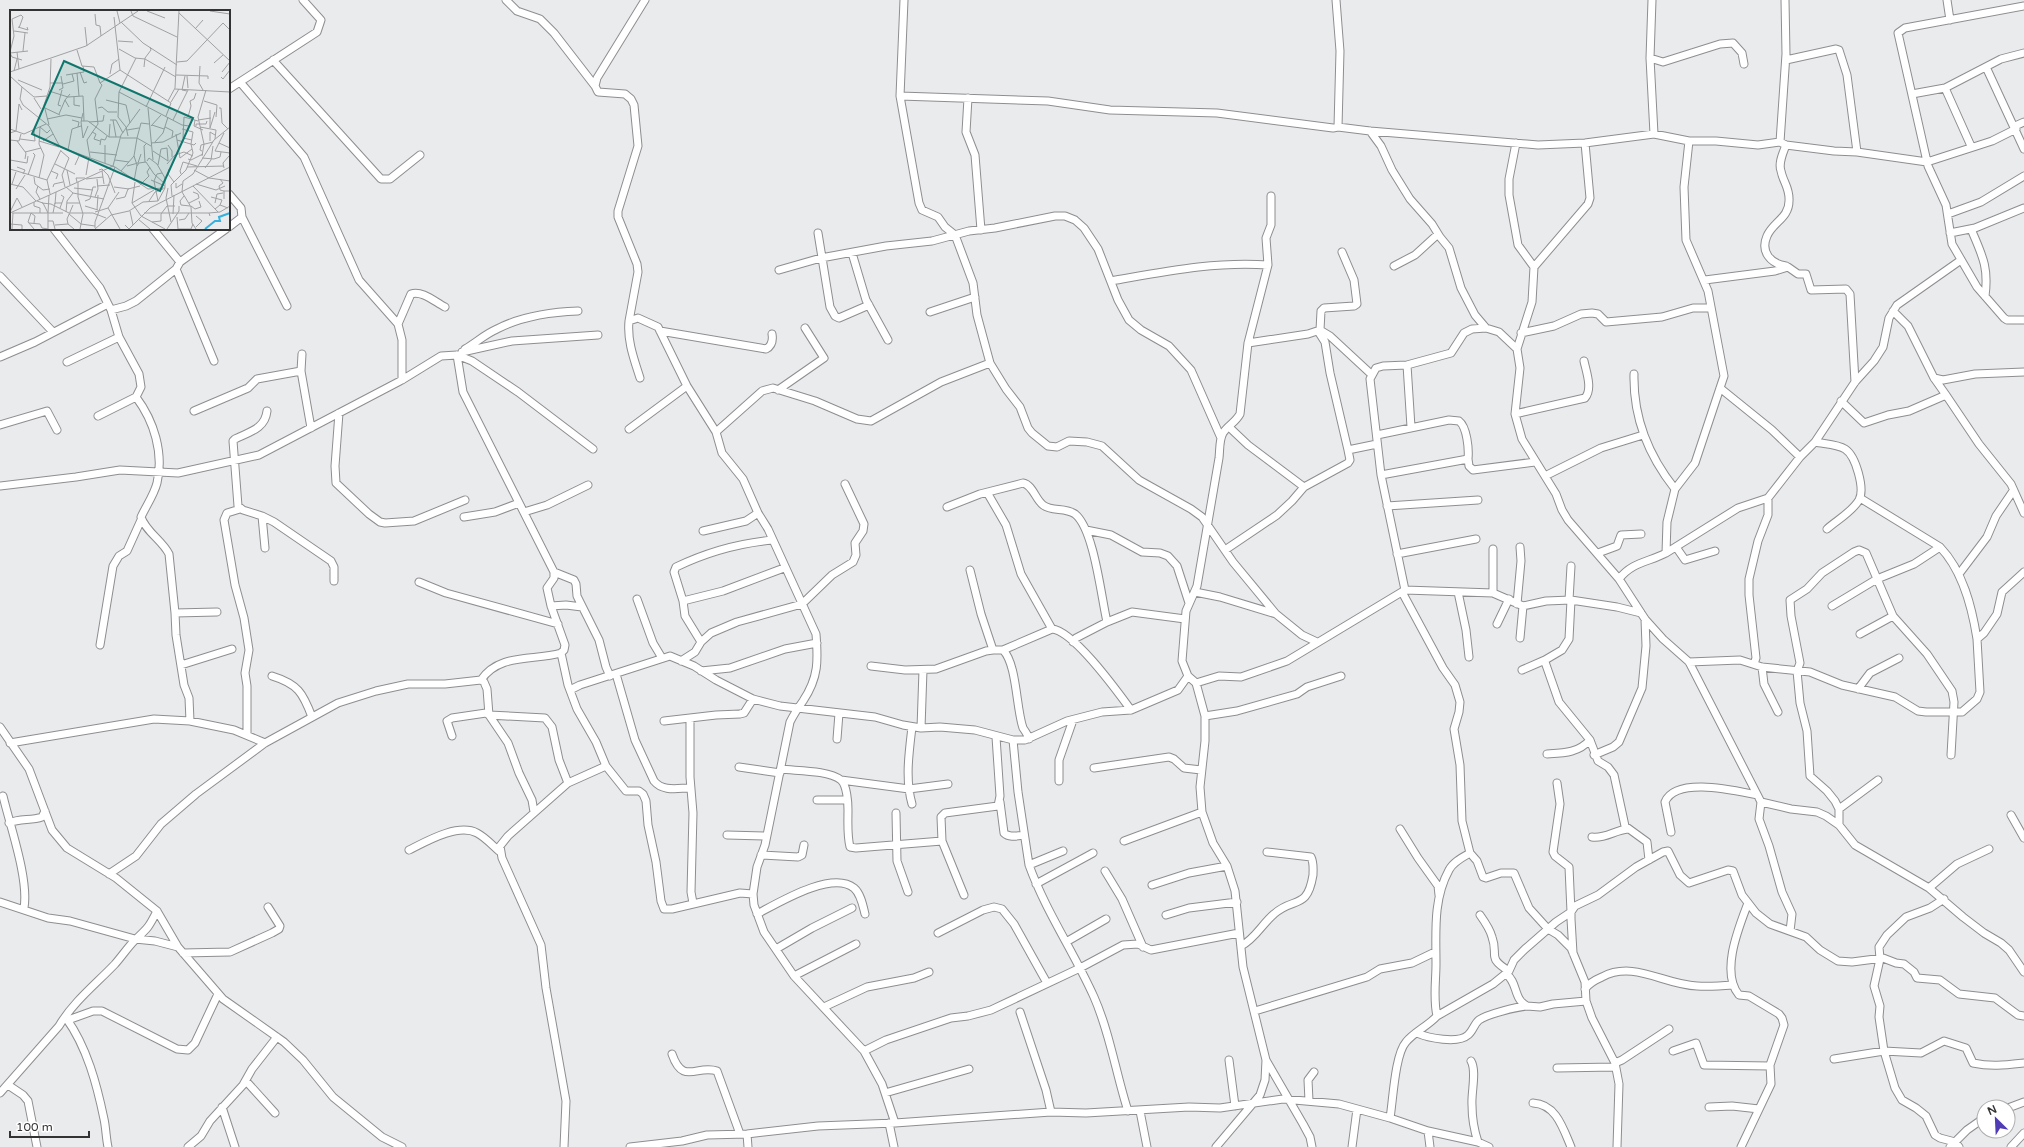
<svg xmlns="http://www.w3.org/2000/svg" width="2024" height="1147" viewBox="0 0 2024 1147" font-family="'Varela Round',sans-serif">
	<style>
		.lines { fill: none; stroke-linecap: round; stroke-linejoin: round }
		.minor-casing { stroke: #8e8e91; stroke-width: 9 }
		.minor { stroke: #fff; stroke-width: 7 }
		.inset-river { fill: none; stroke: #38b0de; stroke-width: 2 }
		.inset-road { fill: none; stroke: #a1a1a3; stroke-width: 1 }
		.view { fill: #0f766e; fill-opacity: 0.15; stroke: #0f766e; stroke-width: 2 }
		.inset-edge { fill: none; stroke: #333334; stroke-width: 2 }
	</style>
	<rect width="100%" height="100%" fill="#eaebed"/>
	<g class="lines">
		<!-- minor casing -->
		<g class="minor-casing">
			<path id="minor" d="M506 0 517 11 540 19 554 33 595 86
				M645 0 597 78 595 86 598 92 625 94 631 99 634 105 638 146 618 211V217L637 264 638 272 629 321 638 318 658 327 687 386 716 432 722 453 743 479 758 513 768 529 816 634C818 660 819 677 803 701 798 708 794 714 790 722L765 845 757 867 753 894 754 905 764 932 794 976 864 1051 882 1084 895 1123
				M904 0 900 96 1048 101 1110 110 1217 113 1333 128 1338 127 1370 131 1538 145 1585 143 1654 134 1689 141H1716L1758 145 1780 142 1786 145 1834 151 1857 152 1927 162 1992 141 2016 129
				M1336 0 1340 51 1338 127
				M1652 0 1650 58 1654 134
				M1947 0 1950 20
				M2024 6 1905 28 1898 33 1928 166 1946 205 1952 244 1977 287 2004 318 2007 320H2024
				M1650 58 1663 62 1720 44 1733 43 1742 53 1744 64
				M273 60 381 179H390L420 155
				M1786 60 1836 49 1839 50 1847 75 1857 152
				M1986 67 2024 149
				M240 82 304 157 359 280 398 324 402 340V380
				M1945 88 1971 146
				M229 89 317 32 321 20 303 0
				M1912 94 1945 88 2001 59 2024 53
				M900 96 919 203 922 210 938 217 945 227 955 235 973 283 977 315 990 363 1006 389 1020 407 1028 428 1032 433 1048 446 1057 447 1069 441 1087 442 1102 446 1139 480 1191 509 1202 517 1233 562 1276 614
				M968 98 966 132 975 155 981 230
				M2015 126 2024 122
				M1370 131 1381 146 1392 170 1410 199 1432 224 1440 237 1449 248 1461 288 1475 315 1486 328
				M1780 142 1786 54 1785 0
				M1516 143 1509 179V195L1518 245 1534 267
				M1786 145C1783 153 1778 163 1781 171 1783 182 1790 188 1789 201 1789 218 1773 222 1767 236 1760 252 1771 264 1786 266
				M229 194 241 208 242 217 229 227
				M1948 214 1981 202 2024 176
				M242 217 287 306
				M54 229 100 288 111 310 119 337 139 374 141 387 136 397 98 416
				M153 229 180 262
				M1971 229C1982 255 1989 267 1985 296
				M818 233 830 307 835 316 839 318 869 305
				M1950 233 1975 228 2024 208
				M852 253 866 300 888 340
				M1394 266 1415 255 1438 234
				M176 269 214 361
				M779 270 821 258 886 246 932 241 969 231 995 228 1055 216H1065L1075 220 1084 228 1098 249 1118 300 1129 320 1141 330 1169 346 1191 370 1221 438
				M0 276 53 332
				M1705 280 1775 271 1788 267 1798 274H1806L1811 290 1846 289 1850 294 1855 382
				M1111 281C1163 272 1215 261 1268 265
				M111 310 126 306 136 301 176 269 180 262 226 229
				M1893 311 1908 326 1934 378 1946 395 1979 444 2011 484 2024 513
				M930 312 975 297
				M629 321C627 341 634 359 640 378
				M398 324 411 294C422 290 435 302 445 307
				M1320 330 1330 336 1371 374
				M660 331 766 349C772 346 773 340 772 334
				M1318 331 1325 342 1330 373 1348 450
				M1521 333 1554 326 1581 314 1592 313 1598 314 1606 322 1662 317 1693 308H1711
				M1248 343 1308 334 1320 330 1321 311 1324 308 1354 306 1357 304 1354 280 1342 252
				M465 349C476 343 485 334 497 329 522 316 551 312 578 311
				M1517 349 1532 302 1534 267 1588 204 1590 198 1585 143
				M462 352 512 341 598 335
				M302 354 301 371 311 428
				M457 355 472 361 518 392 593 449
				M0 357 35 342 108 304
				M67 362 119 337
				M1407 365 1411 427
				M1634 374C1633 417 1648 455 1675 489
				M1934 378 1943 380 1975 374 2024 372
				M1720 388 1772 430 1800 457
				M778 390 824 358 805 328
				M136 397C154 421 164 453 157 483 154 495 146 506 141 517 146 532 162 540 169 554L175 613 217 612
				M1841 401 1864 423 1888 415 1909 411 1946 395
				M194 411 248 388 257 379 301 371
				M267 411C265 429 249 432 235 439L233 441 238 506 243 510 262 516 274 522 331 561 334 567V581
				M339 413 335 466 336 483 369 514 380 522 385 523 414 521 465 500
				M1515 414 1585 398C1593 389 1586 371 1584 361
				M0 425 47 411 57 430
				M1229 427 1248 445 1304 487
				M629 429 687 386
				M716 432 762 391 773 388 815 401 857 419 871 421 941 382 990 363
				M1377 435 1449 420 1459 421C1467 427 1469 449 1468 459
				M1815 442C1824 444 1837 444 1845 449 1856 456 1865 489 1859 500 1852 512 1837 520 1827 529
				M1381 475 1468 459 1469 466 1473 470 1535 462
				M1545 476 1601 448 1643 435
				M0 486 76 477 120 470 178 473 259 455 402 380 441 356 457 355 463 392 554 572 574 580 576 584 577 596 599 640 606 667 610 676
				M988 494 1006 525 1021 574 1052 629
				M1860 498 1940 547C1963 571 1972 607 1977 639
				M1387 506 1478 500
				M947 507 980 494 1023 483C1033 485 1035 499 1043 505 1052 512 1065 507 1075 514 1094 529 1101 596 1107 622
				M240 509 227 513 224 520 235 585 244 618 249 650 245 673 247 686V735
				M524 512 547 505 588 485
				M262 516 265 548
				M464 517 495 512 519 503
				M1086 530 1111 535 1142 552 1160 553 1168 556 1177 566 1189 603
				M703 531 746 521 758 513
				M1676 547 1685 560 1715 551
				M1225 550 1277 515 1292 501 1304 487 1348 463 1350 460 1348 450 1377 444
				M1598 553 1617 546 1621 535 1641 534
				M1666 553 1667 522 1675 489 1695 463 1724 376 1708 291 1686 240 1684 187 1689 141
				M1397 554 1476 539
				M970 570 981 614 993 650H1003L1052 629C1074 631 1117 691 1131 710
				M1959 574 1987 537 1996 516 2013 491
				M1619 579C1632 562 1649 562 1666 553L1738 508 1768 498 1800 457 1815 442 1855 382 1874 361 1883 347 1889 318 1897 305 1961 260
				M419 582 446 593 558 624
				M1405 590 1381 475 1370 379 1376 368 1383 366 1407 365 1451 353 1464 333 1472 329 1486 328 1499 332 1517 349 1520 368 1515 414 1522 439 1556 494 1562 510 1568 520 1619 579 1645 619 1663 639 1689 662 1761 802 1791 809 1817 812 1826 816 1839 825 1855 845 1929 888 1963 917 1984 933 2001 943 2009 950 2024 972
				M1195 592 1220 597 1276 614 1302 635 1317 642
				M1402 592 1443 668 1455 685 1460 702 1459 712 1454 729 1460 765 1462 821 1470 853 1477 861 1483 877 1486 878 1501 873H1514L1529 908 1548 929 1558 935 1571 948 1585 982 1586 1001 1592 1018 1615 1063 1619 1084 1617 1147
				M1458 592 1466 630 1469 657
				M1493 593V549
				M637 599 653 643 662 658
				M1569 600 1571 566
				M1571 600 1569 639 1562 650 1545 660V662L1559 702 1590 740 1598 761 1608 767 1614 775 1625 826 1647 842 1649 860
				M683 601 674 572 676 567C705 553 740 543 773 540
				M1517 604 1521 561 1520 547
				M551 606 566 605 582 607
				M1832 606 1877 579 1914 564 1940 547
				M175 613 176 635 184 685 189 698 190 721
				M1497 624 1509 599
				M1860 634 1893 616
				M1520 638 1523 606
				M701 642 685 616 683 601 723 591 784 568
				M1073 642 1076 638 1107 622 1132 612 1185 619
				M100 645 113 566 119 556 127 551 141 520
				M1003 650C1017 664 1016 708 1023 728 1025 731 1028 735 1029 739
				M561 653 568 685 577 709 596 742 606 766 626 791H639L643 794 646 801 648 825 656 862 661 901 664 909H672L740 893 753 894
				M681 661 695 652 701 642 711 633 737 622 802 604 832 575 853 562 856 555 855 543 863 531 864 524 845 484
				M1689 662 1740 660 1762 667 1810 672 1842 685 1895 697 1918 711 1926 712H1962L1977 699 1980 692 1977 639 1984 633 1997 614 2002 592 2024 572
				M1754 664 1756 658 1749 595V579L1758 541 1768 515V498
				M181 665 232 649
				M871 666 905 670 936 669 986 651 993 650
				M1762 667 1764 684 1778 712
				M1522 670 1545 660
				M701 671 730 668 785 649 817 643
				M616 674 635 740 654 781C663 792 678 788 690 788
				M272 676C298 684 303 693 312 717
				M481 680 484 682 487 689 489 715 508 743 519 773 532 800 534 812
				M1196 683 1219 676 1241 677 1287 661 1405 590 1493 593 1523 606 1546 601 1571 600 1617 607 1641 613
				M1858 689 1870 673 1899 658
				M570 690 580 685 670 656 694 666 716 680 753 699 780 706 875 717 903 725 921 728 940 727 975 730 1013 740H1025L1067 721 1102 712 1131 710 1178 690 1188 676
				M1205 716 1237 711 1297 694 1307 687 1341 676
				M690 718V777L693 813 691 892 693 903
				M664 721 716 715 740 714 744 713 753 699
				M0 727 29 769 52 830 67 848 116 878 157 911 178 947
				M912 727C909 753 905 779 912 804
				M921 728 923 670
				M452 736 447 721 452 718 486 713 489 715 545 718 552 727 559 760 568 783
				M837 739 839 713
				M1013 740 1018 792 1029 865 1063 851
				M10 743 154 719 190 721 234 730 265 743
				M1547 754C1564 753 1578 753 1590 740
				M1594 755 1613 747 1619 742 1642 688 1646 646 1645 619
				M739 767 780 773
				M1094 768 1169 757 1174 759 1184 768 1201 770
				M781 769C797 771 828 770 841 780 847 785 848 803 848 810 848 822 847 835 850 847L856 848 942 841
				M841 780 909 789 948 784
				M1059 781V760L1073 720
				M3 796C10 826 29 879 24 908
				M817 800H847
				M1000 802 1004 833C1009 838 1017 836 1024 835
				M1761 802 1759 819 1769 846 1782 892 1792 914 1790 931
				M1839 809 1878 780
				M896 813 897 861 908 892
				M2011 815 2024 838
				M9 823C20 818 31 821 42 817L45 811
				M1839 825V809L1835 801 1827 791 1810 776 1807 731 1800 703 1797 671 1800 663 1791 616 1790 600 1807 589 1822 573 1854 552 1859 550 1866 553 1893 616 1927 654 1952 691 1954 702 1951 755
				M1400 829 1418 858 1438 886 1439 895
				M1671 832 1665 802C1676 776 1736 791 1757 795
				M727 835 766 836
				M1592 837C1605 839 1615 830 1628 829
				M1124 841 1202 812
				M409 850C427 841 458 823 477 833 485 837 493 846 499 851
				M761 855 798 857 802 855 804 845
				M1029 865C1046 912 1074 952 1094 997 1110 1033 1116 1074 1128 1111
				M1105 871 1122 899 1143 947
				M109 874 136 856 161 824 196 794 265 743 338 703 376 691 408 684H445L481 680C499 653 533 661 561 653L564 650 565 645 551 606 547 588 554 578V572
				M1036 884 1093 853
				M1152 885 1189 873 1227 866
				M1929 888 1957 864 1989 849
				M964 895 942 841 941 817 945 813 998 806 1000 796 996 737
				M1944 899 1930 908 1906 917 1887 935 1879 947 1880 959 1874 986 1880 1006 1879 1017 1884 1051 1895 1088 1902 1100 1916 1108 1926 1116 1935 1135 1940 1138 1955 1142 1959 1147
				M0 902 48 918 70 921 135 939 155 941 178 947 223 999 284 1042 303 1060 333 1097 382 1137 402 1147
				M757 914C778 903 832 870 854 888 861 894 863 906 865 914
				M1166 915 1189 908 1237 902
				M1480 915C1485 922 1490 929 1492 937 1499 956 1486 957 1509 971
				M938 933 983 910 994 907 1002 909 1014 924 1047 983
				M1066 942 1106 919
				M1241 946C1255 939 1262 924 1274 914 1294 896 1307 911 1313 875 1313 869 1314 863 1311 857L1267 852
				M776 949 812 928 852 908
				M183 953 230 952 272 933 279 929 280 926 268 907
				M1573 953 1571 919V912L1575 906 1598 895 1636 867 1663 852 1668 851 1680 875 1689 883 1728 870 1733 871 1742 895 1756 913 1770 924 1806 937 1820 950 1838 961 1852 962 1883 958 1896 963 1904 964 1914 972 1917 978 1940 980 1959 994 1995 998 2018 1015 2024 1016
				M1506 974C1518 982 1513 999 1527 1006L1540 1007 1553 1004 1586 1001
				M794 976 856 944
				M1585 989C1589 983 1595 980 1602 977 1634 960 1664 985 1697 986 1709 987 1721 986 1733 985
				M824 1007 867 987 914 978 929 972
				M1255 1011 1367 977 1380 969 1412 963 1435 952
				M1020 1012 1046 1090 1051 1112
				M1437 1016 1493 984 1509 971 1514 960 1525 949 1556 922 1571 912 1569 867 1555 856 1553 852 1560 804 1557 783
				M66 1018C87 1047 97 1085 104 1119 106 1128 106 1138 108 1147
				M68 1020 93 1011H102L177 1049 188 1050 195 1043 218 994
				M1417 1033C1428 1038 1458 1044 1468 1035 1473 1031 1474 1024 1479 1020 1488 1014 1516 1007 1527 1006
				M864 1051 886 1040 951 1018 968 1016 991 1010 1080 968 1123 945 1138 944 1151 950 1239 933
				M1673 1051 1696 1043 1704 1065 1770 1066
				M672 1054C683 1086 697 1064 717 1071L740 1134
				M1834 1059 1884 1051 1921 1053 1944 1041 1966 1048 1973 1063C1991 1067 2006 1065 2024 1063
				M1229 1060 1235 1106
				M1266 1060 1303 1124 1310 1137 1312 1147
				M1471 1061C1477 1071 1471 1093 1472 1105 1472 1117 1474 1130 1478 1142
				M1615 1063 1622 1060 1669 1029
				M1557 1068 1614 1067
				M246 1081 275 1113
				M8 1085 23 1095 28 1101 37 1147
				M0 1093 59 1026C73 1002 96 984 115 964 122 956 128 947 135 940 148 928 149 927 157 911
				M885 1093 969 1069
				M1309 1101 1308 1080 1314 1072
				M1533 1103C1556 1104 1563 1128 1571 1147
				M222 1107 235 1147
				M1709 1107 1732 1106 1759 1109
				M2008 1108 2024 1102
				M1140 1111 1147 1147
				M1390 1118C1393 1100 1395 1054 1406 1042 1414 1032 1428 1026 1437 1016 1433 999 1436 981 1436 964 1436 932 1433 899 1449 870 1453 862 1463 857 1470 853
				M889 1123 894 1147
				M1428 1131 1430 1147
				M747 1134 748 1147
				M188 1147 201 1136 210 1121 243 1085 252 1069 277 1037
				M564 1147 566 1101 546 988 541 945 502 858 500 846 508 836 568 783 606 766
				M630 1147 682 1141 707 1135 747 1134 818 1126 895 1123 1051 1112 1086 1113 1189 1107 1220 1108 1283 1099 1339 1104 1390 1118 1428 1131 1478 1142 1489 1147
				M1216 1147 1260 1095 1265 1080 1266 1060 1243 967 1235 891 1227 866 1213 843 1202 812 1200 787 1205 741V716L1196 683 1188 676 1182 661 1186 611 1197 586 1219 458C1220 450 1219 440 1223 433 1228 425 1235 423 1240 414L1248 343 1268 265 1266 238 1271 225V196
				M1352 1147 1357 1109
				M1741 1147 1771 1084 1770 1065 1784 1025 1782 1018 1779 1014 1749 996 1739 995C1720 972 1739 927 1748 903
				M1950 1147 1967 1130 1984 1118
				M2011 1147 2024 1133"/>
		</g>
		<!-- minor -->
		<use href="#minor" class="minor"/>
	</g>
	<!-- overview -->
	<g transform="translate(10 10)">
		<rect width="220" height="220" fill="#eaebed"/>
		<path class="inset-river" d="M195 219 205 211H210L209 207 220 203"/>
		<path class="inset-road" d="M107 1 110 13M121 1 123 6 167 27M137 1 155 8M200 1 220 4M169 3 220 51M85 4 86 15 90 16 91 26M104 7 110 60 161 93 156 106M111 12 133 33 167 55M8 17 18 20 17 17M75 17 77 36M185 19 193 10M4 21 18 23M108 31 123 32M109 39 125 48 135 49 166 67M67 40 72 56 84 57 90 73M13 41 15 23M0 42 4 26 2 9 11 5 13 7 9 18M7 42 9 59M0 43 18 41M0 43 2 47 12 50M126 48 109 82 172 115 179 116M167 52 177 51 213 13 220 20M204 53 213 45M190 56 189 73 193 80M134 57 135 48 141 40 140 37M4 61 7 49M0 62 76 36 128 1M70 62 74 73 77 72M212 62 220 52M67 63 69 86M100 64 102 54 109 49M56 65 74 62 73 56M166 65 198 66V69M0 66 12 77 10 89 13 95 39 116 50 137 105 157 138 179 155 178M175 66 172 80 177 81M177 66 178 78M211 67 213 69 220 60M8 70 32 80M40 73H53M53 74 64 71 62 64M12 77 24 87 37 86M165 79 220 82M49 80 53 78 51 66M39 81 58 87 73 86 74 111M109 82 108 107 116 117 118 126M64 87V95L70 96M24 88 31 99M96 90 116 95 120 113M158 91 165 78 169 1M194 91 207 95 206 107M161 92 169 79M51 96 48 95 52 80M59 97 55 90 60 84M136 97 155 57M35 98 50 105M88 98 92 97 98 102H107M138 98 143 150M209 98H211L212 113 218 119M49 104 55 90M178 107 181 96 180 91 184 89 186 83M37 109 56 105 72 108M62 110 69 112 68 117M100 110H106L113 123M103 110 106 127M163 110 178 80M185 110 184 116 193 120M188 110 201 108M71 111H78L99 127H111M79 112 93 111 94 105M39 115 34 95 40 77 41 49M142 115 154 119M141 116 151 105M186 116V114H196L197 111M30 117 37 123 40 120M155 117 163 121 162 127M190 117 206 120 205 129M200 118V100M200 118 205 102M0 119 14 124 36 114M117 120 129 118M82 122 86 124 84 129 90 131M0 123 6 121 9 94 12 100M214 123 205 141 220 143M166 124 170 148 182 139M99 127 100 114M73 128 71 112 73 103M73 128 78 116M111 128H127L141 136M127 128 131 113 139 114M10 129 25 131 24 120M0 130 9 131 11 124M167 130 184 135 186 133M182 130 173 128 174 107 188 111M7 131 16 143 15 149M29 131 49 137M33 131 43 124M200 131V122L205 125M145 132 153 123 158 107M141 133 153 132 171 123M209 133 220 138M90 135 91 129 95 130 97 126M158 135 162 141V147M58 140 62 119 71 116M51 141 59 148 52 165 55 177M143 141 158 151M192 141 190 140 191 135 203 132M15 142 31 138M80 142 107 145M124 146 127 155 124 171M192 146 194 134 188 107 196 80M80 147 77 130 88 114 85 89 92 75 90 73 110 60M192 148 204 149 210 147 211 142M178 149 181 150 193 144M0 150 17 153 18 146M105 150 119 152M137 151 139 148 147 154 155 168V178L148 191M135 152 134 136 137 133M95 153V135M45 154 65 164M157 154 165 145 174 142 183 146M65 155 70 144M148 155 151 139 157 138 158 151M117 156 128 153 131 144M127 156 129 153 136 152 144 164 154 173M7 157 15 160 13 164M177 157 214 156M195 158 201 150 203 136M214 158 213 153 219 146M0 159 37 170 40 184M159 159 158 164 164 172M57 160 60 175M89 160 92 159 98 165 105 183M184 160 199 168 220 171M41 161 48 164 46 169M92 161 94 174M111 161 124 146 127 128M171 164 170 161 173 152 187 156M18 165 25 145 23 143M76 165 79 147M24 167 25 174 33 180 40 179M29 168 34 145 29 134 30 117M76 169 93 167M210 169 213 173 209 176 210 180 214 181M37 170 51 140M141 170 155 176M67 172 66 168H75M68 172V187L73 204 70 219M125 172 122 193 131 206M166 173V178L172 174M0 174 13 177 26 191M2 174 6 162M186 174 206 180 215 176M130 175 139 166 137 162 140 157M28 176 26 182 30 189M87 176 100 175M183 176 208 202M43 177 44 174 53 172M56 177 63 183 94 189M104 177 119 179M64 178 83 180M158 178 156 188 161 212M6 179 15 165M172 182 173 171 183 164 204 130 220 117M172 182 181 197 182 213 186 219M162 186 161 175 176 160 183 143 181 134 183 122 172 119M174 186 170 191 171 195 180 196M85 187 88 179 87 169M201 187 212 190 210 195M106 189 115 187 118 179 130 176M214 189V181H220M27 191 33 193 38 203M75 191 80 189 83 177H86M139 191 145 182 153 179M24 192V196L30 198V203M32 193 41 194 59 203M57 193H70M122 193 144 180M179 193 189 188 188 184 183 182M205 193 207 184 213 183M45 194 46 182M75 196 88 200M181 196 185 199 191 197 189 191M50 198 54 187 51 185M98 198 110 219M205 199 210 195 218 198M87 200 88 185M120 201 123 215M0 202 7 188 12 197M56 202 57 191 63 183M85 202 98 198 109 182M0 203 103 156 111 125 130 99M2 203H53M21 203 18 212 24 219M21 203 25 206 24 213M38 203 39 185M43 203 45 193H52M60 203H83L96 208M134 203H199L200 206M199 203 210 202 220 196M59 204 71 214 85 216M163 204 164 185M131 206 155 219M186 206 192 211 186 217M167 207 168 219H181L183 214M128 209 140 219M169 210 175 209 179 203M38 211H43L45 219M142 212 151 211V204L157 196H165M19 213 30 214 32 218 38 219M0 214 12 215V219M58 214 57 209 63 195M45 215 58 214 64 219M115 215 119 219 140 198 220 157M85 218V212L105 157M2 219 3 203M38 219V203M85 219 101 205 119 201 133 192 148 191 144 171 147 164 152 163M157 219 169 201V196"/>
		<path class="view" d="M54 51 183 108 150 181 22 124Z"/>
		<rect width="220" height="220" class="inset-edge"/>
	</g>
	<!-- north arrow -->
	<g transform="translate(1996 1119) rotate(336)"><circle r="19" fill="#ffffff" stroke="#adadae"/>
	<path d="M0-3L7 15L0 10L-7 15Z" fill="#503cb4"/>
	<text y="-6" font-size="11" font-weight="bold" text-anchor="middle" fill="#333334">N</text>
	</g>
	<!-- scale -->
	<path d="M10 1131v6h79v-6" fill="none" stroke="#333334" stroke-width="2"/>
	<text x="16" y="1131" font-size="12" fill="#333334" stroke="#ffffff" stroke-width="3" paint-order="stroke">100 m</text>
</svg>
